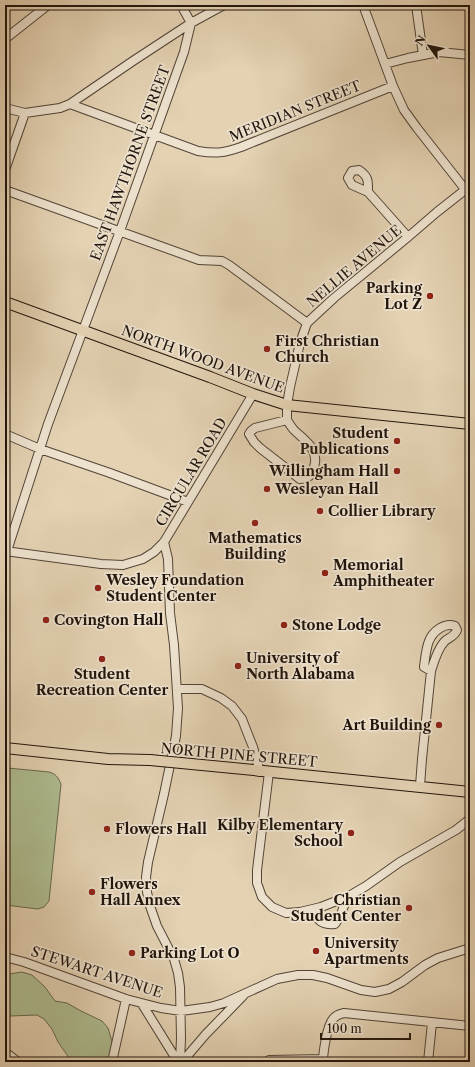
<svg xmlns="http://www.w3.org/2000/svg" width="475" height="1067" viewBox="0 0 475 1067" font-family="'Libre Caslon Text',serif">
	<style>
		.green { fill: #aebd91; stroke: #68684e }
		.lines { fill: none; stroke-linecap: round; stroke-linejoin: round }
		.minor-casing { stroke: #524436; stroke-width: 10 }
		.major-casing { stroke: #21140c; stroke-width: 12 }
		.minor { stroke: #ede2ce; stroke-width: 8 }
		.major { stroke: #e4d2b3; stroke-width: 10 }
		.major-bridge-casing { stroke: #21140c; stroke-width: 12; stroke-linecap: butt }
		.major-bridge { stroke: #e4d2b3; stroke-width: 10 }
		.poi-dot { fill: #8f2418; stroke: #ede2ce; stroke-width: 1.5 }
		.labels { text-anchor: middle; dominant-baseline: central; stroke-width: 3.5; stroke-linejoin: round; paint-order: stroke }
		.street-label { font-size: 14px; fill: #21140c; stroke: #ede2ce }
		.poi-label { font-size: 14px; font-weight: bold; fill: #21140c; stroke: #ede2ce; text-anchor: start }
	</style>
	<rect width="100%" height="100%" fill="#e4d2b3"/>
	<filter id="stains"><feTurbulence type="fractalNoise" baseFrequency=".005" numOctaves="4"/><feColorMatrix values="0 0 0 0 .2 0 0 0 0 .09 0 0 0 0 .02 0 0 0 .5 -.17"/></filter>
	<radialGradient id="worn" r=".72"><stop offset=".6" stop-color="#630" stop-opacity="0"/><stop offset="1" stop-color="#630" stop-opacity=".3"/></radialGradient>
	<!-- green -->
	<path class="green" d="M8 768 49 772C56 774 58 777 61 784L49 901 44 907 38 909 5 905V769Z
		M22 972 32 975 45 987 55 1001 67 1003 81 1011 102 1021 108 1028 118 1062H72L58 1042 52 1029 44 1019 37 1015 10 1016 5 1012V976L9 974Z"/>
	<g class="lines">
		<!-- minor casing -->
		<g class="minor-casing">
			<path id="minor" d="M363 5 393 86 404 110 417 128 468 193
				M416 5 423 55
				M5 39 48 5
				M385 64 408 58 439 52 470 55
				M70 104 198 151C216 154 224 153 241 147L393 86
				M5 108 25 113 60 108 70 104 133 61 191 23 224 5
				M5 170 25 113
				M359 170C369 177 368 181 368 192L352 185 348 178 352 171Z
				M5 190 199 260 222 261 229 265 307 323
				M368 192 408 237
				M287 420V405L290 387 300 343 307 323 334 298 408 237 437 212 465 190H470
				M287 420C289 423 291 427 294 430 304 440 317 447 315 463 314 466 314 469 313 472 310 477 306 479 300 479L260 448 254 442 249 434 251 431 255 428Z
				M5 434 40 449 110 473 188 502
				M164 542 168 559 170 613 174 645 178 708 176 736 164 794 148 862 146 877 147 892 150 906 157 926 174 959 178 973 180 987 181 1038 180 1062
				M5 551 101 564 123 565 143 559 154 552 164 542 253 394
				M7 551 48 424 120 231 184 52 191 23 181 5
				M177 689H202L221 698 232 706 242 719 247 732 253 747 260 772
				M269 772 257 870V883L262 897 272 907 286 913 300 912 321 907 349 896 366 886 400 862 456 830 470 819
				M420 786 422 759 431 671 424 667C425 659 426 648 429 641 433 631 445 622 455 626L457 630C455 636 450 637 445 641 438 648 434 661 431 671
				M313 909C317 921 322 925 335 924L341 915 343 908 349 896
				M5 957 24 962 126 999 161 1008 181 1011 210 1007 224 1003 277 979 298 975H313L327 978 361 990 375 992 389 989 402 982 425 965 438 958 470 948
				M142 1004 178 1062
				M5 1052 18 1062
				M269 1060 323 1059
				M112 1062 126 999
				M182 1062 206 1034 243 996
				M323 1062C323 1053 327 1025 333 1019 336 1015 339 1014 344 1013L470 1026
				M428 1062 432 1023"/>
		</g>
		<!-- major casing -->
		<g class="major-casing">
			<path id="major" d="M5 302 210 377 253 394 287 405 470 424
				M5 748 108 759 150 760
				M233 768 470 792"/>
		</g>
		<!-- minor -->
		<use href="#minor" class="minor"/>
		<!-- major -->
		<use href="#major" class="major"/>
		<!-- major-bridge casing -->
		<g class="major-bridge-casing">
			<path id="major-bridge" d="M150 760 233 768"/>
		</g>
		<!-- major-bridge -->
		<use href="#major-bridge" class="major-bridge"/>
	</g>
	<!-- markers -->
	<g class="poi-dot">
		<circle cx="430" cy="296" r="4"/>
		<circle cx="267" cy="349" r="4"/>
		<circle cx="397" cy="441" r="4"/>
		<circle cx="397" cy="471" r="4"/>
		<circle cx="267" cy="489" r="4"/>
		<circle cx="320" cy="511" r="4"/>
		<circle cx="255" cy="523" r="4"/>
		<circle cx="325" cy="573" r="4"/>
		<circle cx="98" cy="588" r="4"/>
		<circle cx="46" cy="620" r="4"/>
		<circle cx="284" cy="625" r="4"/>
		<circle cx="102" cy="659" r="4"/>
		<circle cx="238" cy="666" r="4"/>
		<circle cx="439" cy="725" r="4"/>
		<circle cx="107" cy="829" r="4"/>
		<circle cx="351" cy="833" r="4"/>
		<circle cx="92" cy="892" r="4"/>
		<circle cx="409" cy="908" r="4"/>
		<circle cx="316" cy="951" r="4"/>
		<circle cx="132" cy="953" r="4"/>
	</g>
	<g class="labels">
		<!-- street labels -->
		<g class="street-label">
			<text transform="translate(295 111) rotate(-22)">MERIDIAN STREET</text>
			<text transform="translate(130 163) rotate(-70)">EAST HAWTHORNE STREET</text>
			<text transform="translate(354 266) rotate(-40)">NELLIE AVENUE</text>
			<text transform="translate(203 359) rotate(20)">NORTH WOOD AVENUE</text>
			<text transform="translate(191 472) rotate(-59)">CIRCULAR ROAD</text>
			<text transform="translate(239 755) rotate(5)">NORTH PINE STREET</text>
			<text transform="translate(97 972) rotate(18)">STEWART AVENUE</text>
		</g>
		<!-- poi labels -->
		<g class="poi-label">
			<text x="422" y="288" text-anchor="end">Parking<tspan x="422" dy="16">Lot Z</tspan></text>
			<text x="275" y="341">First Christian<tspan x="275" dy="16">Church</tspan></text>
			<text x="389" y="433" text-anchor="end">Student<tspan x="389" dy="16">Publications</tspan></text>
			<text x="389" y="471" text-anchor="end">Willingham Hall</text>
			<text x="275" y="489">Wesleyan Hall</text>
			<text x="328" y="511">Collier Library</text>
			<text x="255" y="538" text-anchor="middle">Mathematics<tspan x="255" dy="16">Building</tspan></text>
			<text x="333" y="565">Memorial<tspan x="333" dy="16">Amphitheater</tspan></text>
			<text x="106" y="580">Wesley Foundation<tspan x="106" dy="16">Student Center</tspan></text>
			<text x="54" y="620">Covington Hall</text>
			<text x="292" y="625">Stone Lodge</text>
			<text x="246" y="658">University of<tspan x="246" dy="16">North Alabama</tspan></text>
			<text x="102" y="674" text-anchor="middle">Student<tspan x="102" dy="16">Recreation Center</tspan></text>
			<text x="431" y="725" text-anchor="end">Art Building</text>
			<text x="343" y="825" text-anchor="end">Kilby Elementary<tspan x="343" dy="16">School</tspan></text>
			<text x="115" y="829">Flowers Hall</text>
			<text x="100" y="884">Flowers<tspan x="100" dy="16">Hall Annex</tspan></text>
			<text x="401" y="900" text-anchor="end">Christian<tspan x="401" dy="16">Student Center</tspan></text>
			<text x="324" y="943">University<tspan x="324" dy="16">Apartments</tspan></text>
			<text x="140" y="953">Parking Lot O</text>
		</g>
	</g>
	<!-- margin -->
	<rect width="475" height="1067" fill="none" stroke="#e4d2b3" stroke-width="20"/>
	<rect x="6" y="6" width="463" height="1055" fill="none" stroke="#21140c" stroke-width="2"/>
	<rect x="10" y="10" width="455" height="1047" fill="none" stroke="#21140c"/>
	<!-- north arrow -->
	<g transform="translate(429 46) rotate(303)" stroke="#ede2ce" stroke-width="3" paint-order="stroke">
	<path d="M0-3L7 15L0 10L-7 15Z" fill="#21140c"/>
	<text y="-6" font-size="11" font-weight="bold" text-anchor="middle" fill="#21140c">N</text>
	</g>
	<!-- scale -->
	<path d="M321 1033v6h89v-6" fill="none" stroke="#21140c" stroke-width="2"/>
	<text x="327" y="1033" font-size="12" fill="#21140c" stroke="#ede2ce" stroke-width="3" paint-order="stroke">100 m</text>
	<rect width="100%" height="100%" filter="url(#stains)"/>
	<rect width="100%" height="100%" fill="url(#worn)"/>
</svg>
